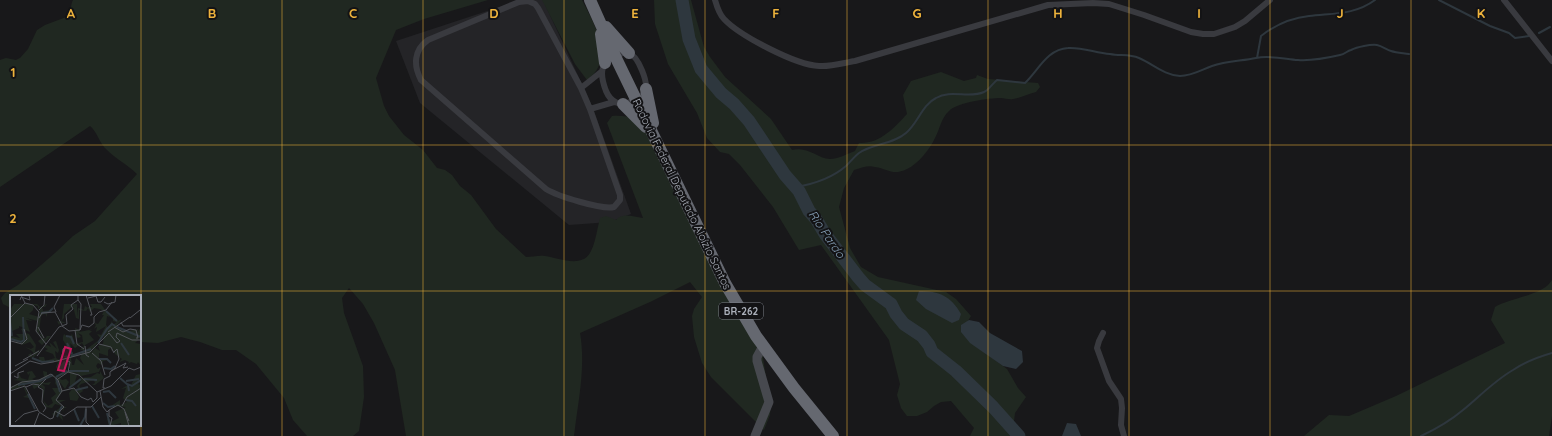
<svg xmlns="http://www.w3.org/2000/svg" width="1552" height="436" viewBox="0 0 1552 436" font-family="Quicksand,sans-serif">
	<style>
		.built { fill: #242427 }
		.green { fill: #202821 }
		.water { fill: #2e373e }
		.lines { fill: none; stroke-linecap: round; stroke-linejoin: round }
		.stream { stroke: #2e373e; stroke-width: 2 }
		.river { stroke: #2e373e; stroke-width: 13 }
		.street { stroke: #393a3f; stroke-width: 6 }
		.secondary { stroke: #47494f; stroke-width: 9 }
		.highway { stroke: #656870; stroke-width: 12 }
		.grid { fill: none; stroke: #eeb33c; stroke-width: 1; stroke-opacity: 0.55 }
		.labels { text-anchor: middle; dominant-baseline: central; stroke-width: 4; stroke-linejoin: round; paint-order: stroke }
		.shield { fill: #131315; stroke: #7d8088; stroke-width: 1 }
		.shield-label { font-size: 10px; font-weight: bold; fill: #aaafb9 }
		.street-label { font-size: 11px; fill: #aaafb9; stroke: #131315 }
		.water-label { font-size: 12px; font-style: italic; fill: #839cb3; stroke: #131315 }
		.inset-river { fill: none; stroke: #2e373e; stroke-width: 2 }
		.inset-road { fill: none; stroke: #52545a; stroke-width: 1 }
		.view { fill: #c2185b; fill-opacity: 0.15; stroke: #c2185b; stroke-width: 2 }
		.inset-edge { fill: none; stroke: #aaafb9; stroke-width: 2 }
		.grid-label { font-size: 13px; text-anchor: middle; font-weight: bold; fill: #eeb33c; stroke: #131315; stroke-width: 4; stroke-linejoin: round; paint-order: stroke }
	</style>
	<rect width="100%" height="100%" fill="#18181a"/>
	<!-- built -->
	<path class="built" d="M521 0H543L593 108 631 214 610 222 569 225 420 103 396 41Z"/>
	<!-- green -->
	<path class="green" d="M73 0H488L424 19 396 30 376 78 384 106 389 116 404 135 423 150 437 168 445 170 452 175 460 186 471 195 496 229 526 257C532 257 539 255 545 256 559 258 583 269 591 251 596 241 597 229 600 218L606 216 616 220C623 212 633 217 643 218L607 123 612 116C620 115 628 117 637 117L644 127 762 351 767 384 771 401 770 415 764 430 711 377 702 363 694 337 692 316 694 309 702 297 690 282 650 302 580 333C586 367 578 402 574 436H406L395 370 374 323 363 304 349 288 342 298 344 313 363 366 364 397 359 431 353 436H307L293 420 284 398 256 364 236 350H222L200 342 181 337 158 343 140 342V296H11V308L3 304 1 298 5 293 18 285 55 253 73 236 95 221 137 174C128 165 116 159 107 150 99 143 97 131 90 126L0 187V60L6 58 16 60 20 58 28 49 37 30 45 25 69 16C72 11 70 5 73 0Z
		M542 0H582C594 24 616 59 587 80L575 64Z
		M654 0H691L704 47 710 57 725 77 771 119 792 150C809 146 816 158 830 159 838 159 847 154 855 151L859 143C880 144 894 128 907 114L903 95 911 81 941 72 964 81 976 78 977 75 988 79 1038 83 1040 87 1036 92C1028 94 1021 98 1013 99 1009 100 1005 98 1001 98 989 98 958 102 949 111 941 118 940 129 935 138 930 149 918 164 907 169 893 176 888 169 875 167 868 165 861 168 854 170L844 188 839 207 850 248 861 267 878 277 946 292 956 299 971 316 966 324 972 343 1007 369 1018 388 1026 397 1015 413 1013 430 1020 436H970L974 428 951 401 941 402 934 406 927 412 917 416H907L901 408 897 395 900 384 889 340 821 245 799 250 773 207 740 165 729 154 720 152 707 138 697 113 668 64 655 24Z
		M1552 280V416L1549 436H1304L1329 415 1349 416 1396 396 1505 343 1491 320 1495 307C1510 298 1544 295 1552 280Z"/>
	<!-- water -->
	<path class="water" d="M919 291C939 291 951 296 961 314L959 320 952 323 926 309 916 300Z
		M969 320 979 322 990 333 1022 351 1023 362 1016 369 1003 366 970 343 961 332V325Z
		M1067 423 1076 424 1081 436H1062Z"/>
	<g class="lines">
		<!-- stream -->
		<path class="stream" d="M1439 0 1490 26 1509 33 1515 38 1529 36
			M1539 33 1550 27
			M1257 58 1261 36C1275 25 1291 18 1309 16 1333 13 1355 15 1375 0
			M796 187C814 184 832 178 846 166 850 162 854 157 859 153 873 143 892 145 906 133 918 123 922 105 936 98 951 89 969 99 984 92 989 90 992 84 997 80L1025 83C1038 71 1047 49 1068 48 1082 47 1096 53 1110 54 1120 56 1129 54 1139 58 1153 64 1164 75 1180 76 1192 76 1201 70 1212 66 1226 61 1242 61 1256 58 1270 55 1285 59 1298 60 1312 61 1327 58 1340 55 1345 54 1347 51 1351 50 1357 47 1371 44 1377 45 1382 46 1387 50 1391 51 1397 53 1403 53 1409 54
			M1421 436C1436 429 1450 421 1463 410 1479 397 1494 381 1513 370 1525 362 1538 357 1552 353"/>
		<!-- river -->
		<path class="river" d="M682 0 689 39 701 69 721 93 734 104 749 121 785 175 799 191 809 211 816 219 825 234 858 277 865 285 891 304 896 314 904 324 922 336 929 345 932 352 956 371 993 407 1019 436"/>
		<!-- street -->
		<path class="street" d="M715 0C717 7 719 14 724 19 740 36 796 65 819 66 831 67 843 63 855 61L1048 5 1093 3 1109 4 1144 15 1191 32 1203 34H1214L1235 27 1245 21 1270 0
			M1504 0 1552 61
			M528 1 535 4 538 8 581 88 590 109 620 195V200L614 207C602 210 557 196 546 189L421 80C413 65 414 50 428 40L519 2Z
			M623 53C625 53 627 53 629 53 638 56 649 83 645 91 643 96 638 99 633 101 621 107 611 103 606 91 598 70 601 61 623 53Z
			M581 88 601 72
			M590 109 614 102
			M1103 333 1099 341 1097 348 1109 381 1121 399 1122 408 1121 425 1124 436"/>
		<!-- secondary -->
		<path class="secondary" d="M755 436 769 402 757 361V357L763 346"/>
		<!-- highway -->
		<path class="highway" d="M590 0 615 56 725 283 756 336 794 388 833 436
			M606 27 629 53
			M601 34 605 63
			M646 89 653 123
			M623 104 646 127"/>
	</g>
	<!-- grid -->
	<path class="grid" d="M141 0V436M282 0V436M423 0V436M564 0V436M705 0V436M847 0V436M988 0V436M1129 0V436M1270 0V436M1411 0V436M0 145H1552M0 291H1552"/>
	<g class="labels">
		<!-- shield labels -->
		<rect class="shield" x="719" y="303" width="44" height="16" rx="3"/>
		<g class="shield-label">
			<text x="741" y="311">BR-262</text>
		</g>
		<!-- street labels -->
		<g class="street-label">
			<text transform="translate(682 194) rotate(64)">Rodovia Federal Deputado Aloízio Santos</text>
		</g>
		<!-- water labels -->
		<g class="water-label">
			<text transform="translate(827 234) rotate(56)">Rio Pardo</text>
		</g>
	</g>
	<!-- overview -->
	<g transform="translate(10 295)">
		<rect width="131" height="131" fill="#18181a"/>
		<path d="M4 9H27L30 12 37 9 35 12H32L33 16 41 15 37 17V22L35 18 31 21 29 38 32 40 35 44 37 41H41L32 50 28 46 33 43 26 36 28 26 16 23 23 26 16 25 20 37 16 35 15 38 19 39 26 50 25 57 31 54 23 63 20 62 18 60 21 58 22 62 24 59 22 56 15 52 21 54 24 52 20 47 12 50 9 46 7 49 5 45H0L1 41 10 43 6 39H14L11 34 15 33 9 31V33L0 37V15ZM24 10 28 11V14L30 12 29 22 19 19 23 15ZM54 9H67V22L68 13 74 15 75 11 78 13V12H82L80 9H91L100 22 97 21 96 30 98 33 102 26 103 30 107 27 103 26V22L108 26 112 24 106 31 110 33 119 36 128 34 127 38 131 32V41H129L131 42 125 48 131 49V71L128 67 127 69 121 67 118 69 119 67 115 65 109 67 112 64 105 59 103 53 101 56V53L98 55V61L89 58V64L98 65 93 66 92 70 88 68 86 71 88 74 91 72 89 77 71 81 64 77 67 80 65 87 70 83 81 82 87 78 90 79V76L94 83 85 90H82L85 88 84 85 71 89 69 91 73 96 69 99 73 102V103L66 96 69 102 67 106 60 105 59 98 63 93 66 96 69 95 67 91 72 85 55 97 60 92V76L48 82 52 85 56 84 59 87 55 94 45 81 33 84 31 86 35 88 41 87 39 90 32 89 35 92 33 105 38 111 43 108 41 103 46 99 42 93H48L45 88 46 83 49 93 53 95 47 105H56L48 108 57 113H54L53 117 52 112 49 116 52 121 53 126 46 117 45 121 42 119 52 111 45 109 42 113 36 112 33 105V94L29 91 24 94 22 90H27L23 88 14 90 25 115 19 103 13 102 17 100 12 89 9 93 0 95V93L12 86 3 85 8 84 9 79 11 83 18 85 20 78 18 80 17 77 22 76 26 82 22 84 26 86 34 82 33 76 37 77V80L46 81 60 75V70H56L52 76 50 74V78L46 72 48 67H30L29 62H34L35 66 45 63 43 59 35 56 38 54 34 52 37 50 41 52 39 47 47 54 43 47 46 46 49 55 48 58 45 56 46 63 51 66V69L54 66 57 65 55 67 58 69 59 64 54 62 53 61 60 60V54L55 51 56 50 53 45V36V42L54 39 59 43 62 39 65 49 73 47 72 40 68 38 71 42 68 43 66 41 65 33 70 35 69 37 84 34 86 30 84 28 88 29 94 20H92L94 16 90 14 84 13 80 17 78 13 76 16 69 15V24L66 23 63 11 54 19V23L51 26 56 28H50L49 30 47 26 50 27 52 24ZM96 31 91 40 87 39 91 44 94 40 93 49 88 51 90 56 85 53 79 61 89 45 74 56 75 50 84 45 79 39 82 36H79L87 32 86 37ZM60 48 65 53 72 48 74 51 70 55H73L70 63 74 70 66 63 64 70H62L61 63 65 61 62 57ZM131 79V87L128 89 131 90V131H111V128L99 131 97 124H100L101 130V127L109 123 105 117 116 112 101 111 110 105V110L117 107 113 103 116 93 111 94 118 90 120 92 126 80Z" fill="#202821" fill-rule="evenodd"/>
		<path class="inset-river" d="M96 16 107 26M31 18 39 17 43 13M0 27 2 41M107 32 131 42M56 41 61 42 64 49M1 44 11 47 14 45 13 22M57 48 62 59M88 48 97 34 102 29 105 31M111 48 119 60M61 61 81 54M22 63 32 67 44 66M89 64H97L101 68M94 73 101 74 105 71M58 76H79M46 82 57 76M46 83 50 97M110 83 118 90 119 96M74 84 87 85M116 86 129 84M117 89 122 91 131 85M8 90 30 86 43 80M59 93 71 84M66 95 78 92M93 97 99 96 106 103M18 99 25 114M116 105 122 106 126 111M93 108 98 112 105 111M82 111 89 123M64 114 69 126M97 118 100 130M47 122 52 111M70 131 75 122 76 114"/>
		<path class="inset-road" d="M76 0 82 20H80M78 3 86 1 88 7H91L95 2M10 5 11 2 20 5 19 0M68 5 71 9 70 35M94 7 98 9 105 7 106 0M15 8 23 10 29 17 26 36 36 49M29 15 34 10 35 0M46 17 44 12 50 0M0 23 15 8 11 0M29 23 32 18 45 17 52 30M120 23 130 15 131 17M111 27 113 31H131M52 31 59 36 70 35 72 30 79 32 84 28V22L89 17 96 15 102 7M28 32 34 43M104 32 113 37 120 34 126 35 128 43H126M65 35 67 49 74 54M98 37 120 22M1 46 12 49 17 44 14 34M89 49 101 52 104 58M75 51 76 60 79 62M82 58 91 66 95 80M27 61 49 32 57 29 56 20 63 14 61 10 68 5V0M52 63 53 54 56 52M13 65 29 56M56 65 60 67 58 77 69 80 87 97M5 71 18 64M101 76 116 68 113 73 118 72M0 79 20 66 31 69 43 67 80 57 99 38 107 48 110 46 106 42 107 38 122 45H131M4 81 8 83V78L14 76M48 84 58 77M16 92 23 89 29 90M0 93 12 87 29 85 41 79 48 85 52 96M95 93H93L94 84 100 81V77L105 73 109 64 107 54 104 57M0 96 15 91 29 117 40 124M90 96 93 112 97 117 99 115M87 97 101 91 119 73 124 75 131 72M112 111 117 102 131 93M76 112V127L80 131M33 117 36 113 32 107 33 95 28 92 36 84M49 117 54 112 46 105 52 96 64 93 71 102 78 105 81 103 83 107 87 103V97M115 117 119 131M40 124 43 123 45 116 54 121 67 112H81L91 102M5 127 14 119 28 115M24 131 29 118M100 131 102 123 99 121V115L108 110 114 114 119 126"/>
		<path class="view" d="M55 52 61 54 54 76 48 75Z"/>
		<rect width="131" height="131" class="inset-edge"/>
	</g>
	<g class="grid-label">
		<text x="71" y="18">A</text>
		<text x="212" y="18">B</text>
		<text x="353" y="18">C</text>
		<text x="494" y="18">D</text>
		<text x="635" y="18">E</text>
		<text x="776" y="18">F</text>
		<text x="917" y="18">G</text>
		<text x="1058" y="18">H</text>
		<text x="1199" y="18">I</text>
		<text x="1340" y="18">J</text>
		<text x="1481" y="18">K</text>
		<text x="13" y="77">1</text>
		<text x="13" y="223">2</text>
	</g>
</svg>
